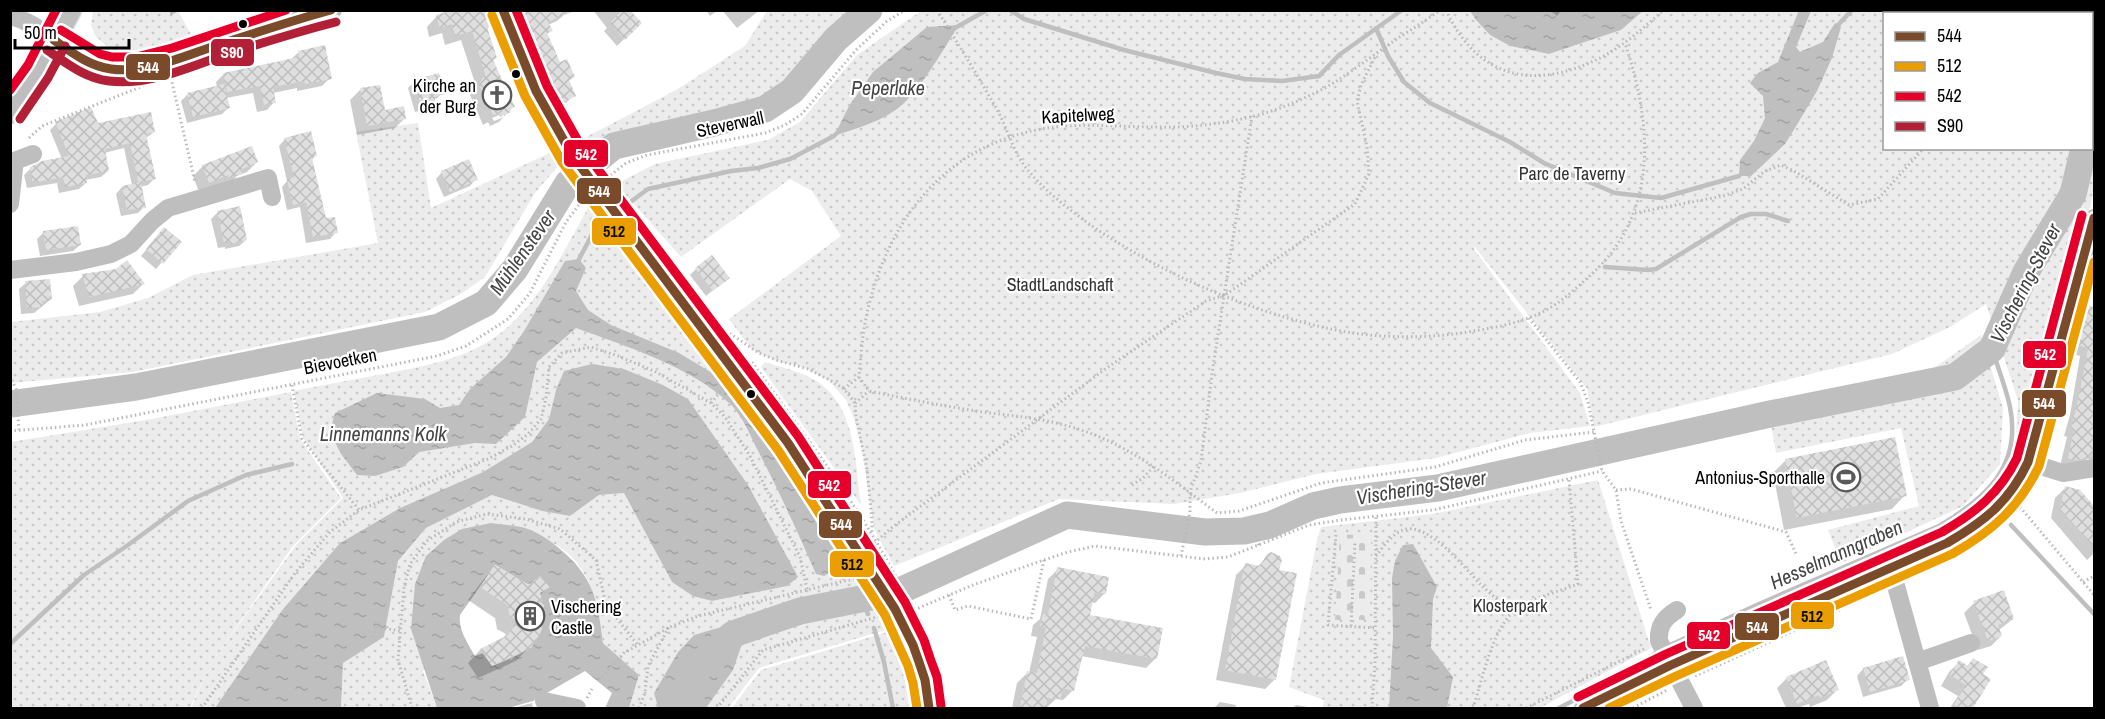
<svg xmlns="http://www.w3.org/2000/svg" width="2105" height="719" viewBox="0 0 2105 719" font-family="'Archivo Narrow',sans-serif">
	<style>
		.green { fill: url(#green-dots) }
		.cemetery { fill: url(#cemetery-stones) }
		.water { fill: url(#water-ripples); fill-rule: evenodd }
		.shadow { fill: #0003; fill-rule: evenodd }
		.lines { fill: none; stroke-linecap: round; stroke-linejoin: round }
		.stream { stroke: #bfbfbf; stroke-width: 4.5 }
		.river { stroke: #bfbfbf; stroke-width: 27 }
		.building { fill: url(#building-cross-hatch) }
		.major-casing { stroke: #dbdbdb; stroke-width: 25 }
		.path { stroke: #b9b9b9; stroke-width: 3; stroke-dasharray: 1.5 3; stroke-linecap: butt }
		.minor { stroke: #bebebe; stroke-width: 18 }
		.major { stroke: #bebebe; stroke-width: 22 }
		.bus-1-casing { stroke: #fff; stroke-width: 14 }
		.bus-2-casing { stroke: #fff; stroke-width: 14 }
		.bus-3-casing { stroke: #fff; stroke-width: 14 }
		.bus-4-casing { stroke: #fff; stroke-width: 14 }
		.bus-1 { stroke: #7a4b2a; stroke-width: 9 }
		.bus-2 { stroke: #eb9e00; stroke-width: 9 }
		.bus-3 { stroke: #e4002b; stroke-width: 9 }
		.bus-4 { stroke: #b22037; stroke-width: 9 }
		.bus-dot { fill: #000; stroke: #fff; stroke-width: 2 }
		.labels { text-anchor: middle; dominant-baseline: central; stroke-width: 4.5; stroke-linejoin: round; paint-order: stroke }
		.poi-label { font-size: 18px; fill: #000; stroke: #fff; text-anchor: end }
		.street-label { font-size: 18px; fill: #000; stroke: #fff }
		.park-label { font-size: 18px; fill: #333; stroke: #fff }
		.water-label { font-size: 20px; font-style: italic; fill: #444; stroke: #fff }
		.line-badge { stroke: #fff; stroke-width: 2 }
		.badge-label { font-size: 16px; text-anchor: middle; font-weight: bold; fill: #fff }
		.pale-badge-label { font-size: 16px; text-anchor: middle; font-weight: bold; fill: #111 }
	</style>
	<defs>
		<pattern id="green-dots" width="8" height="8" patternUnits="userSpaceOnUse" patternTransform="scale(1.5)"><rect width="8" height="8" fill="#ececec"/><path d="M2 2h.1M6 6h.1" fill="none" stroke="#c9c9c9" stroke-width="1.8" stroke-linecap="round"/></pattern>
		<pattern id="cemetery-stones" width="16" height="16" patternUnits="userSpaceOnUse" patternTransform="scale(1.5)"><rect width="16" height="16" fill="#ececec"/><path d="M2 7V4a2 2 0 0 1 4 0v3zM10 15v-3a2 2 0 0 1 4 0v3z" fill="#c9c9c9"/></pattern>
		<pattern id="water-ripples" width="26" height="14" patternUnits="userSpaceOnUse" patternTransform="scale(1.5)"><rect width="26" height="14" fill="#bfbfbf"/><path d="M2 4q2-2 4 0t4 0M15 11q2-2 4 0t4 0" fill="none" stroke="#a2a2a2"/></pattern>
		<pattern id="building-cross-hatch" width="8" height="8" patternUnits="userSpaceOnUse" patternTransform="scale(1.5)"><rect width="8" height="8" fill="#dfdfdf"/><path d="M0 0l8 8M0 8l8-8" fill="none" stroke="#bebebe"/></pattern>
	</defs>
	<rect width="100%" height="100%" fill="#fff"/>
	<!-- green -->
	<path class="green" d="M804 10C820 12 835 11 852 11L791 82 759 102 609 138 583 156 575 143 676 90 745 46 767 11Z
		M93 11H178L192 36V44L139 58 112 50 96 37 91 25Z
		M921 11H1470L1476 20 1490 35 1510 46 1549 54 1621 30 1643 11H2028L2027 14H1884V148H2092V45L2094 36V191L2074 272 2035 405 2015 452 2018 400 1986 304 1950 327 1892 354 1594 427 1587 389 1474 246V249L1580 393 1590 426 1530 433 1436 458 1316 474 1240 493 1174 504 1059 499 894 566 874 529 863 455 855 421 846 400 829 381 803 367 777 361 752 350 729 319 841 236 812 191 790 179 681 257 616 184 655 164 768 140 800 122 857 55Z
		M418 123 431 208 554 151 559 165 535 193 485 277 461 294 425 312 133 372 11 383V322L100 312 148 298 193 275 378 243 356 132Z
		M593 199 846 548 889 629 759 668 728 708H706L733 670 721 627 694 635 678 652 654 693 658 708H629L639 675 603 643C598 606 591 563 553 543 536 534 510 529 491 523L423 671 437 708H341L343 663 384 637 398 561 426 528 492 495 542 511 570 516 599 495 624 493 672 582 712 601 746 594 688 399 663 385 624 369 556 390 549 419 532 442 483 472 400 508 340 543 283 609 215 708H191L209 666 190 708H11V442L152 419 291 392 300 439 341 498 293 546 212 662 296 545 343 498 303 438 294 391C324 385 354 379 384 374 429 365 475 358 510 325 545 293 569 241 593 199Z
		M1981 335 2003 408 2000 464 1963 506 1841 563 1828 530 1919 506 1901 428 1776 453 1770 419 1901 391Z
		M765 362C779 367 796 370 809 377 856 399 855 460 861 505L761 367Z
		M1598 480 1651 648 1540 708H1323L1324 700 1289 687 1317 540 1321 527 1433 514Z
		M890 631 903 666 909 708H732L761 670Z"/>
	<!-- cemetery -->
	<path class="cemetery" d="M1371 534 1370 620H1335L1340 535Z"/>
	<!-- water -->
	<path class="water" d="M1799 10 1811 11 1796 47 1800 52 1823 42 1835 23 1841 27 1832 58 1817 91 1798 123 1785 144 1751 176H1739L1740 160 1754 141 1765 118 1763 96 1750 83 1758 73 1778 62Z
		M1470 11H1643L1621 30 1549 54 1510 46 1490 35 1476 20Z
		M959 25C944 48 923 86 902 105 884 121 857 128 834 136L849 106 873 72 927 27Z
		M579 259 586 268 576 291 588 310 611 325 679 353 722 379 840 544V566L824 576 816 574C797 530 777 487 755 445 748 430 740 412 728 402 689 366 625 346 576 328L537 362 525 417 496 444 475 443 419 452 403 467 375 476 357 475 341 454 330 432 335 413 377 393 425 399 440 408 459 405 470 389 506 357 524 331 565 261Z
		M592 364 624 369 663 385 688 399 748 485 798 577 787 586 712 601 693 596 672 582 624 493 599 495 570 516 542 511 492 495 426 528 398 561 384 637 343 663 341 708H215L283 609 340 543 400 508 483 472 532 442 549 419 556 390 564 371Z
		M491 523C503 525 517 525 528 529 539 533 551 541 560 549 594 577 598 602 603 643L639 675 629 708H605L612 693 585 671 533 701 508 708H437L411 629 415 584 426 556 444 540 462 529ZM495 565 529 585 540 576 549 587 540 593C541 602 544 613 543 622 539 650 514 657 492 666L483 653 475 656C468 643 458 630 460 615Z
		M1413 544 1437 587 1433 599 1431 648 1453 677 1447 708H1389L1393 636 1392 578 1395 561 1403 545Z
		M721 627 743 641 733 670 706 708H658L654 693 678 652 694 635Z"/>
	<!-- shadow -->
	<path class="shadow" d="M169 10H181L171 15Z
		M504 10H577L564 15 557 21 548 25 551 30 546 35 559 63 573 77 568 82 574 95 567 102 549 111Z
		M593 10H628L640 23 617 46 604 31 607 28Z
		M706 10H718L710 16Z
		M722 10H760L737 28Z
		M1549 10H1562L1557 16Z
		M437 16 490 25 486 29 495 58 492 61 513 107 499 122 490 126 488 122 483 125 470 95 476 86 461 40 445 45 442 33 429 37 427 27ZM504 113V117L494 121 492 118Z
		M299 52 330 78 322 86 297 91V88L273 93 274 102 267 110 257 112 253 93 226 98 228 108 222 114 187 123 181 101 188 94 217 87 216 82 224 74 290 60Z
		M415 81 443 93 433 101 427 109 415 112 408 88Z
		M360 90 384 112 405 118 395 128 357 135 350 100Z
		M56 124 97 125 154 132 146 138 155 178 148 185 140 187 144 207 138 213 121 216 116 194 122 187 132 185 124 148 104 153 108 171 101 177 85 180 86 183 79 189 59 193 57 183 27 188 24 175 31 168 62 159 50 130Z
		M285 139 315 156 311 161 325 220 336 232 330 239 306 243 300 207 287 210 282 187 287 181 279 146Z
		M257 162 247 172 237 176 230 183 199 192 193 176 203 166Z
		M442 172 476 179 470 186 444 197 436 179Z
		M218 212 246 240 239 246 225 249V247L218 248 211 219Z
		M44 232 80 245 73 251 40 256 37 239Z
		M158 236 162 262 156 269 141 256Z
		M696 269 728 278 706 296 690 275Z
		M83 276 143 284 133 294 79 306 73 286Z
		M26 283 50 300 34 313 21 314 19 289Z
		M2084 306 2094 309V422L2092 434 2094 435V460L2087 459 2081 465 2060 466 2067 437 2064 436 2070 415 2080 356 2066 352 2076 314Z
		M1786 460 1905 495 1892 509 1784 530 1773 473Z
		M2065 488 2079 491 2094 508V553L2087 560 2051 518 2055 498Z
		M1268 556 1278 571 1275 679 1265 689 1216 680 1236 575 1246 565 1257 567Z
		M495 567 529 586 548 587 539 596 529 647 516 661 478 678 468 663 480 650 502 640 506 634 497 629 495 618 468 600 483 580Z
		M1058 569 1105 593 1095 603 1091 602 1089 616 1156 658 1146 668 1081 656 1073 690 1063 700 1056 699 1046 708H1012L1017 683 1027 673H1029L1037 637 1031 636 1033 625 1040 619 1048 579Z
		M1974 603 2013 619 1999 630 2001 636 1991 646 1978 650 1964 613Z
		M1973 660 1981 675 1972 706 1975 708H1950L1958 696 1941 686 1949 672 1959 662 1966 667Z
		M1863 669 1908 679 1901 686 1863 697 1857 676Z
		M1787 678 1837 690 1827 700 1810 707 1809 704 1797 708H1786L1777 688Z
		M1220 702 1236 705 1235 708H1214Z
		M532 703 533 708H513Z
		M1296 705 1314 708H1292Z"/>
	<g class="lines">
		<!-- stream -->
		<path class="stream" d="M1010 10 1024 19 1124 50 1216 73 1245 79 1282 81 1319 76 1339 55 1402 10
			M1838 25 1852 10
			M955 28 987 10
			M1376 28 1388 56 1404 82 1430 103 1510 142 1544 163 1615 193 1661 198 1739 176
			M629 203 648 189 731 171 758 168 790 159 834 136 838 132
			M577 263 596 227 608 218
			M1605 267 1648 270 1656 269 1741 217 1751 214H1766L1788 221
			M2011 525 2094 614
			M861 599 868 614
			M874 628 884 662 893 708
			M10 644 84 575 128 545 188 501 246 475 292 464
			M1668 646 1759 604 1939 526C1985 499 2022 467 2010 407 2006 388 1998 368 1992 349
			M1559 708 1611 681 1661 650"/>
		<!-- river -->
		<path class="river" d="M2092 121 2094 109
			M10 404 136 387 439 327 486 303 515 269 568 183 614 146 714 123 765 109 792 91 836 39 869 10
			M671 708 705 660 733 634 800 611 881 595 904 589 1067 515 1205 532 1244 531 1270 525 1313 506 1340 500 1438 488 1770 414 1955 377 1992 349 2026 272 2073 194 2084 148"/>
	</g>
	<!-- building -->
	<path class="building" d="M452 10H488L492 25 487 27 497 58 493 60 515 107 510 109 511 112 500 117 499 113 493 115 479 84 485 74 472 31 455 36 452 24 440 28 436 15Z
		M515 10H574L548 22 553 31 547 33 560 62 567 59 575 77 569 80 576 96 557 105 540 71Z
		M622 10H630L642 23 625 40 610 23Z
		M325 45 332 79 305 84 304 81 273 87 276 103 264 105 260 86 227 92 223 73 299 57 298 51Z
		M439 73 445 94 434 97 436 103 421 107 414 80Z
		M224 84 230 108 193 117 187 93Z
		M380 85 385 110 404 106 406 119 367 126 360 88Z
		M91 107 98 123 151 112 155 132 146 134 156 179 138 182 130 143 105 149 109 171 86 175 87 183 65 187 63 177 33 183 30 167 42 161 69 156 55 122Z
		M311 131 317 156 312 158 326 218 335 217 338 233 313 237 306 202 293 205 287 179 294 177 284 138Z
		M252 146 258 162 240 170 242 174 229 178 228 175 209 183 202 165Z
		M469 159 478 180 450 192 441 171Z
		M141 182 146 208 127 210 122 186Z
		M240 206 247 240 231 244V241L224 243 217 211Z
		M78 226 81 245 46 250 43 231Z
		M164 227 182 242 163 264 146 249Z
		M712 255 730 278 713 291 695 268Z
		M127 260 145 284 89 297 82 274 116 269Z
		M50 279 52 300 42 301V307L27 308 25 281Z
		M2084 304 2094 307V451H2092L2091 457 2074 460 2068 458 2074 429 2071 428 2077 405 2088 348 2074 344Z
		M1895 437 1907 496 1797 518 1785 459Z
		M2065 486 2080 490 2094 506V547L2060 508Z
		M1271 552 1280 556 1282 560 1279 570 1297 573 1276 680 1225 670 1245 563 1260 566 1267 554Z
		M495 565 529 585 540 576 550 587 540 593 544 605V621L539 636 531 648 492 666 480 649 508 635 517 621 510 616 507 605 480 587Z
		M1057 567 1109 577 1106 594 1095 591 1090 615 1163 628 1157 659 1085 646 1074 691 1062 688 1061 697 1056 700 1048 698 1046 708H1020L1027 671 1037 673 1046 627 1040 626 1043 614 1048 615Z
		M2004 590 2014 619 1998 625 2002 636 1988 641 1973 601Z
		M1903 656 1910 680 1870 692 1863 668Z
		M1973 658 1988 667 1983 674 1991 679 1973 708H1952L1966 685 1950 675 1959 660 1968 666Z
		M1826 660 1839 690 1820 698 1819 695 1797 704 1786 677Z"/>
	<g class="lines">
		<!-- major casing -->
		<g class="major-casing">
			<path id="major" d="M10 112 38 71 70 10"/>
		</g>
		<!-- path -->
		<path class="path" d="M937 10C957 42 976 73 995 106 1004 121 1009 138 1017 154 1031 180 1061 203 1085 221 1155 271 1247 311 1331 329 1378 339 1428 339 1474 331 1500 327 1527 321 1550 308 1566 298 1581 284 1595 271 1660 208 1651 121 1625 43
			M1446 10C1478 80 1536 91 1602 57 1625 45 1644 27 1664 10
			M1964 14 1965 10
			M171 78 195 182
			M29 138 42 126 143 86V84
			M607 178 626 163 647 155 765 133 785 125 802 114 856 50 886 22 905 10
			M1635 213 1723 196 1743 189 1765 171 1781 165 1794 171 1849 205 1878 199 1924 148
			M1529 318 1580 382 1588 402 1602 471 1616 490 1621 521 1651 610
			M726 331 759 353 779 361 808 369 828 379 844 389 855 403 856 417 867 469 872 520V535
			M752 362C802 432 856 501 896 577
			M10 376 16 389 19 430
			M859 377 869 391C907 399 944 406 982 412 1016 416 1049 419 1081 430 1133 447 1174 481 1217 513L1239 511 1321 483 1435 467 1525 440 1594 432
			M292 385 302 439 359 510
			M844 389 859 377C861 357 862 337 866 318 888 212 954 135 1065 126 1096 124 1126 127 1156 127 1188 128 1220 124 1251 117 1279 110 1310 97 1335 82 1354 70 1372 56 1391 43 1407 32 1424 22 1440 10
			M711 403 725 386
			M855 403 869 391
			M10 431 85 425 437 356 466 346 508 319 530 293 566 222 584 198
			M1132 485 1143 478 1154 466
			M1616 490 1631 489 1786 532 1797 556
			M2020 507 2094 595
			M1256 535 1259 546
			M1336 535 1328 625 1376 628
			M871 546 890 529 1108 367 1206 301 1225 295 1355 204 1369 174 1367 147 1357 101 1361 85 1375 57
			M1181 556 1190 512V492L1201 461 1213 367 1252 116
			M1376 556C1383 547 1392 534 1403 530 1428 521 1465 568 1480 584 1490 594 1502 603 1512 612
			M2083 582 2094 576
			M949 595 955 610 968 606 1031 619 1044 560
			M914 610 973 585 1044 560 1068 552 1095 546 1205 559 1228 557 1309 525 1341 520 1433 510 1602 471
			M1351 626 1355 542
			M376 627 401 631
			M373 637 377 620
			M511 658 535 690
			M1695 676 1842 609
			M599 680 624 653 670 627 698 616 857 578
			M587 698 592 689
			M202 708 295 573 330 532 359 510 488 459 512 446 528 434 541 419 546 398 549 367 562 353 591 347 618 356 656 372 711 403 725 417 750 456 800 557 807 589
			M412 708 398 660 404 588 410 564 427 541 456 522 487 514 526 519 560 529 596 560 606 605 637 644
			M639 708 645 693 648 666 669 627
			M717 708 763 650 880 616
			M1372 708 1375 664 1376 516
			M1473 708C1483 679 1493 621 1521 606 1539 596 1560 591 1578 584L1569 479
			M1526 708 1644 649
			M1633 708 1667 690"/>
		<!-- minor -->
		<path class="minor" d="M503 10 536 91 572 155 788 443 895 609 913 645 919 662 925 680 929 708
			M10 16C44 24 65 56 98 65 142 77 186 55 227 42 262 30 297 19 333 10
			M2092 84H2094
			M10 204 14 169 12 162 33 154
			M10 270 76 262 111 254 131 244 152 221 168 208 268 178 272 197
			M2028 462 2063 473 2094 468
			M1891 568 1930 708
			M1677 610C1664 618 1658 626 1659 641L1694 708
			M1917 662 1971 643
			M544 701 577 708
			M1583 708 1671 665 1947 543C1986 521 2010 503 2028 462L2094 218"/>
		<!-- major -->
		<use href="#major" class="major"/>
		<!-- bus-1 casing -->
		<g class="bus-1-casing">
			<path id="bus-1" d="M503 10 536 91 572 155 788 443 895 609 913 645 919 662 925 680 929 708
				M54 40C71 52 89 66 111 69 148 74 186 55 221 44 258 32 294 20 331 10
				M1583 708 1671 665 1947 543C1985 521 2009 502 2028 462L2094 218"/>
		</g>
		<!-- bus-2 casing -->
		<g class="bus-2-casing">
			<path id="bus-2" d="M492 15 525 96 562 162 778 450 885 615 908 666 913 683 917 708
				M1609 708 1676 676 1952 554C1991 532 2020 507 2039 466L2094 262"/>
		</g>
		<!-- bus-3 casing -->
		<g class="bus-3-casing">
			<path id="bus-3" d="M516 10 547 86 582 148 798 436 905 602 924 640 930 658 937 677 941 706
				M61 30 100 54 112 57H136L172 48 286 10
				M10 90 28 65 56 10
				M1578 697 1666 654 1942 532C1975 513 2000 493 2017 458L2082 215"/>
		</g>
		<!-- bus-4 casing -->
		<g class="bus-4-casing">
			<path id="bus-4" d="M47 50C66 63 85 78 109 81 150 86 191 66 230 53 265 42 300 31 336 22
				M20 119 48 78 65 46"/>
		</g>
		<!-- bus-1 -->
		<use href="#bus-1" class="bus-1"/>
		<!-- bus-2 -->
		<use href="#bus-2" class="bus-2"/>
		<!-- bus-3 -->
		<use href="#bus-3" class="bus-3"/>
		<!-- bus-4 -->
		<use href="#bus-4" class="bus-4"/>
	</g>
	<!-- icons -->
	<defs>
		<g id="church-ring" transform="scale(1.5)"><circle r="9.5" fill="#fff" stroke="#595959" stroke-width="1.5"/><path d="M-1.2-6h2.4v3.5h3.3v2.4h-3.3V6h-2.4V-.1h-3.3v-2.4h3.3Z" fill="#595959"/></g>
		<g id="stadium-ring" transform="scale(1.5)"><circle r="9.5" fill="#fff" stroke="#595959" stroke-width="1.5"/><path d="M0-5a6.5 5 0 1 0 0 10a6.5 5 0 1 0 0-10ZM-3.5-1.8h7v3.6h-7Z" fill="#595959"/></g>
		<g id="building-ring" transform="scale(1.5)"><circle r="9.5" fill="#fff" stroke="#595959" stroke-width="1.5"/><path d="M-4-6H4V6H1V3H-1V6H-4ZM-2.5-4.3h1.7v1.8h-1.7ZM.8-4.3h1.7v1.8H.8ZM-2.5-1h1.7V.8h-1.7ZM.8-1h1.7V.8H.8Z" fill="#595959"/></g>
	</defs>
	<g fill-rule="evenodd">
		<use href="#church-ring" x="497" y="95"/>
		<use href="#stadium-ring" x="1846" y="477"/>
		<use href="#building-ring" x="530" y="616"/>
	</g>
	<!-- markers -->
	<g class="bus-dot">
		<circle cx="243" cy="24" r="5"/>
		<circle cx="516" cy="74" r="5"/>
		<circle cx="751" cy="394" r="5"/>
	</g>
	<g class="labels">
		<!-- poi labels -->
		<g class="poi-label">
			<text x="476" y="85">Kirche an<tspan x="476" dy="21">der Burg</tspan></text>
			<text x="1825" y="477">Antonius-Sporthalle</text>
			<text x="551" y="606" text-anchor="start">Vischering<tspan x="551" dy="21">Castle</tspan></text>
		</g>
		<!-- street labels -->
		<g class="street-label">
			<text transform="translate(1078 115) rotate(-3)">Kapitelweg</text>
			<text transform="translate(730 124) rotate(-12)">Steverwall</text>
			<text transform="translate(340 361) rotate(-11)">Bievoetken</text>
		</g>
		<!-- park labels -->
		<g class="park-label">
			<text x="1572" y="173">Parc de Taverny</text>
			<text x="1060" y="284">StadtLandschaft</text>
			<text x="1510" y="605">Klosterpark</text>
		</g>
		<!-- water labels -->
		<g class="water-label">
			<text x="888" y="87">Peperlake</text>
			<text transform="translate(522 252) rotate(-55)">Mühlenstever</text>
			<text transform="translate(2025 283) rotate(-63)">Vischering-Stever</text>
			<text x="383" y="433">Linnemanns Kolk</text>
			<text transform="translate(1421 487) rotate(-9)">Vischering-Stever</text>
			<text transform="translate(1836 554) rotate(-24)">Hesselmanngraben</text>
		</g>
	</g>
	<g class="line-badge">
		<rect x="210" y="38" width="45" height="29" rx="6" fill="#b22037"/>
		<rect x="125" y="53" width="46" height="28" rx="6" fill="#7a4b2a"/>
		<rect x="563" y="139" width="46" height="29" rx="6" fill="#e4002b"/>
		<rect x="576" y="177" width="46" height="28" rx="6" fill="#7a4b2a"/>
		<rect x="591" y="217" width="46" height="29" rx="6" fill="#eb9e00"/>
		<rect x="2022" y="340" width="45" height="29" rx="6" fill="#e4002b"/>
		<rect x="2021" y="389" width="46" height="29" rx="6" fill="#7a4b2a"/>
		<rect x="807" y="470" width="45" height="29" rx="6" fill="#e4002b"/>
		<rect x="818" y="510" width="45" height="29" rx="6" fill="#7a4b2a"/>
		<rect x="829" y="550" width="46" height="28" rx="6" fill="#eb9e00"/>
		<rect x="1790" y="601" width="45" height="29" rx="6" fill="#eb9e00"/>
		<rect x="1734" y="612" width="46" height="29" rx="6" fill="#7a4b2a"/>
		<rect x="1686" y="621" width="45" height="29" rx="6" fill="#e4002b"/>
	</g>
	<g class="badge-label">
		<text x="232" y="58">S90</text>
		<text x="148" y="73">544</text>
		<text x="586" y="160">542</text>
		<text x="599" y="197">544</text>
		<text x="2045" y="360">542</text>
		<text x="2044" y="409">544</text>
		<text x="829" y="491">542</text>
		<text x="841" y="530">544</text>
		<text x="1757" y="633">544</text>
		<text x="1709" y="641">542</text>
	</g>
	<g class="pale-badge-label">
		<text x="614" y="237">512</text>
		<text x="852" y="570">512</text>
		<text x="1812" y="622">512</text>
	</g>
	<!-- border -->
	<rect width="2105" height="719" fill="none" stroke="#000000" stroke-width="24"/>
	<!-- legend -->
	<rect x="1883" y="12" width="210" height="138" fill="#ffffff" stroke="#999999" stroke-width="1.5"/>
	<rect x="1895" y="32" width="30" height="9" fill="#7a4b2a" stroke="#999999" stroke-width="1.5"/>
	<text x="1937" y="42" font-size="18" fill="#000000">544</text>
	<rect x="1895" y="62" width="30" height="9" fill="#eb9e00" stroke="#999999" stroke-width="1.5"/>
	<text x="1937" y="72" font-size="18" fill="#000000">512</text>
	<rect x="1895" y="92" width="30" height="9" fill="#e4002b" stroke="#999999" stroke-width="1.5"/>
	<text x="1937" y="102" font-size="18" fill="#000000">542</text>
	<rect x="1895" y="122" width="30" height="9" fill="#b22037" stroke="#999999" stroke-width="1.5"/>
	<text x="1937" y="132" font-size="18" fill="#000000">S90</text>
	<!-- scale -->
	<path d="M15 39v9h114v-9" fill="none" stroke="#000000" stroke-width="3"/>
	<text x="24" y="39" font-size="18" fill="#000000" stroke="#ffffff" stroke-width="4.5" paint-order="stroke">50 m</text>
</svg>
